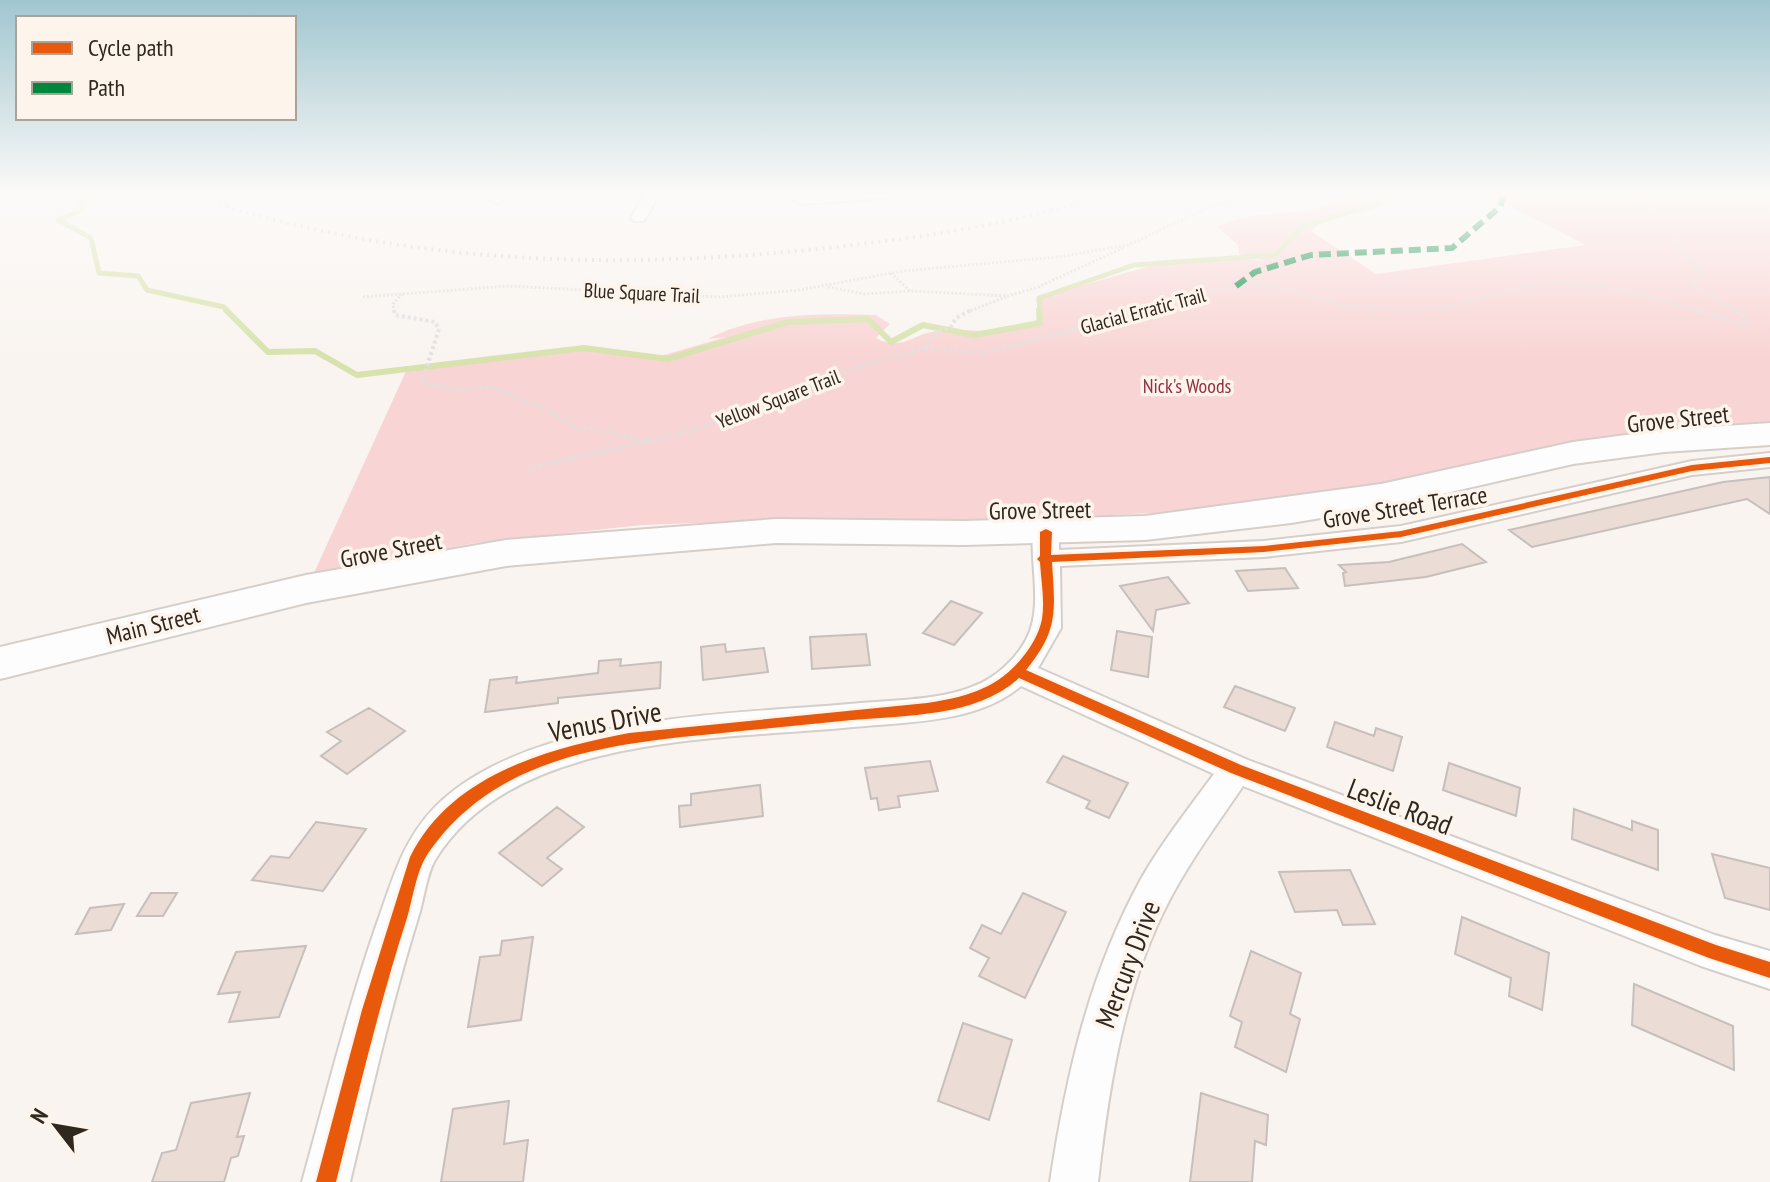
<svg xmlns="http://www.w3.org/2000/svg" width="1770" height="1182" viewBox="0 0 1770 1182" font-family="'PT Sans Narrow',sans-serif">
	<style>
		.green { fill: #f9d4d4 }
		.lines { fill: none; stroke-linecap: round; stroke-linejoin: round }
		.stream-far1 { stroke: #d7e2ac; stroke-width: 5 }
		.stream { stroke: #d7e2ac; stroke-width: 6 }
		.building { fill: #ebdcd6; stroke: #c6bfbb; stroke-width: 2 }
		.minor-casing { stroke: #d5cec9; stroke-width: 4 }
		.primary-casing { stroke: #d5cec9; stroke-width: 4 }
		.path-far2 { stroke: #e1e0de; stroke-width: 3; stroke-dasharray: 2 2; stroke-linecap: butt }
		.path-far1 { stroke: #e1e0de; stroke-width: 4; stroke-dasharray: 3 3; stroke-linecap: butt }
		.path { stroke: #e1e0de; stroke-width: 5; stroke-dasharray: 4 4; stroke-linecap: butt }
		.minor { fill: #fefdfd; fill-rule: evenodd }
		.primary { fill: #fefdfd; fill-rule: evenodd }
		.rail { stroke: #d7d5d3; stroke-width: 4; stroke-dasharray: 2 5; stroke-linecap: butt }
		.quiet { stroke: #00873e; stroke-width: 6; stroke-dasharray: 12 6; stroke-linecap: butt }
		.cycleway-casing { stroke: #fdf4ec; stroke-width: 5 }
		.cycleway { fill: #e8590c; fill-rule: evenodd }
		.labels { text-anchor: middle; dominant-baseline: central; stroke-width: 7; stroke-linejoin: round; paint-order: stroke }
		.far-street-label { font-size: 20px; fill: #302820; stroke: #fdf4ec }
		.far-park-label { font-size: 20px; fill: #92303f; stroke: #fdf4ec }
		.street-label { font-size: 24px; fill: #302820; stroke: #fdf4ec }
		.near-street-label { font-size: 28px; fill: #302820; stroke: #fdf4ec }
	</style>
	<rect width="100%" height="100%" fill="#f9f4f0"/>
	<!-- green -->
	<path class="green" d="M1346 194H1414C1396 198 1393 200 1378 207 1356 218 1329 212 1311 231L1376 274 1586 245 1505 204 1435 194H1770V426L1614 436 1552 446 1382 484 1174 512 940 523 755 521 642 525 475 543 314 573 407 369 561 351 611 350 661 356 726 337 708 339C757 313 821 313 876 315L890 324 876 338C901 352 913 334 936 331 969 326 1000 339 1035 322L1039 316 1037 303 1045 296 1157 264 1226 257 1266 261 1239 254 1238 245 1217 227C1257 205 1309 223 1346 194Z"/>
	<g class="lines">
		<!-- stream-far1 -->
		<path class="stream-far1" d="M89 194 81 200 82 210 58 220 91 238 99 273 138 276 147 290 224 307 228 312
			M1040 312 1039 298 1134 265 1275 255 1302 227 1383 201 1391 194"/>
		<!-- stream -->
		<path class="stream" d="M226 310 268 352 315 351 357 375 584 348 668 359 788 322 868 319 891 342 923 325 974 335 1040 323 1039 310"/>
	</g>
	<!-- building -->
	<path class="building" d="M1770 477V514L1747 499 1532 547 1509 530 1723 482Z
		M1462 544 1486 562 1426 577 1345 586 1343 573 1346 572 1339 565 1389 562Z
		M1285 568 1298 588 1248 591 1236 571Z
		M1168 577 1189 603 1156 610 1153 631 1120 586Z
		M951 601 982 613 954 645 923 633Z
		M1117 631 1152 637 1148 677 1111 670Z
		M866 634 870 665 812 669 810 637Z
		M725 644 726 652 764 648 768 672 703 680 701 647Z
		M621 659 620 666 661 662 660 688 558 698V703L485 712 490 680 517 677 516 683 598 673 599 661Z
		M1235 686 1295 708 1285 731 1224 707Z
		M369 708 405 731 347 774 321 756 341 741 327 732Z
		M1335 722 1374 736 1376 728 1402 737 1393 771 1327 747Z
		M1063 756 1128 783 1109 818 1086 808 1090 801 1047 782Z
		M930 761 938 791 898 796 900 807 879 810 877 798 871 799 865 768Z
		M1449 763 1520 788 1516 816 1443 790Z
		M760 785 763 816 680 827 679 806 691 805V794Z
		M557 807 584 827 547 858 562 869 542 886 499 853Z
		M1574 809 1632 830V821L1658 830V870L1572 839Z
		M316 822 366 829 323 891 252 880 271 856 289 858Z
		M1712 854 1770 868V910L1725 898Z
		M1350 870 1375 924 1343 925 1337 910 1295 912 1279 872Z
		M151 893H177L163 916H137Z
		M1023 893 1066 912 1025 998 979 976 989 958 970 948 982 925 1001 934Z
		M124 904 111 930 76 934 90 908Z
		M1462 917 1549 953 1542 1010 1509 996 1511 978 1455 954Z
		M533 937 521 1020 468 1027 480 957 500 955 502 941Z
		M306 946 279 1017 229 1022 240 992 218 994 236 952Z
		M1251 951 1301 973 1290 1014 1300 1019 1286 1072 1235 1047 1242 1022 1230 1016Z
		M1634 984 1733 1026 1734 1070 1632 1025Z
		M963 1023 1012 1040 989 1120 938 1101Z
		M250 1093 237 1137 244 1136 238 1156 231 1158 224 1182H152L162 1153 176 1150 191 1103Z
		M1201 1093 1268 1115 1266 1145 1255 1141 1252 1182H1190Z
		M509 1101 504 1144 528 1140 523 1182H441L453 1109Z"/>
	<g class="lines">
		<!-- minor casing -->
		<g class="minor-casing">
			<path id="minor" d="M491 194H505L501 202 496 203 489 199Z
				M645 194H659L644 221H634L631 218Z
				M796 194H892L885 198 801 204 794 200Z
				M1770 453V467L1692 475 1401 542 1264 557 1060 566 1061 628 1038 668 1248 760 1715 935 1770 951V989L1701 966 1243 786C1218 823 1191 859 1170 899 1124 986 1109 1085 1098 1182H1050C1066 1076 1089 974 1141 879 1162 842 1189 808 1214 774L1021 686C978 723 907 722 853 727 722 740 513 733 435 860 426 876 424 900 418 918 391 1005 371 1094 350 1182H302C326 1096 347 1010 376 926 392 882 401 843 434 808 527 713 735 715 861 703 898 700 940 700 974 686 996 678 1017 658 1027 638 1043 606 1030 565 1033 532L1046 524 1059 532V550L1264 541 1401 526 1692 461Z"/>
		</g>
		<!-- primary casing -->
		<g class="primary-casing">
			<path id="primary" d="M1770 423V445L1664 452 1573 464 1381 508 1291 523 1145 540 964 545 776 543 506 566 306 603 0 679V647L306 575 506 540 776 519 964 521 1145 516 1381 484 1573 442 1664 430Z"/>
		</g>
		<!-- path-far2 -->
		<path class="path-far2" d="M1603 194 1623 198 1678 231 1681 236 1676 245 1704 277 1694 285 1737 312
			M891 273 910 291
			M828 287 865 294 911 291 1008 296 1038 287 1123 248
			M363 297 508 286 720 297 799 290 903 271 1058 257 1128 245 1214 205 1278 194
			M394 312 393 304 402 294
			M967 312 1008 296
			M1145 312C1179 303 1217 287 1251 284 1280 282 1308 297 1335 303 1364 308 1403 310 1433 308 1468 305 1498 290 1533 285 1587 276 1650 296 1701 312"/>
		<!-- path-far1 -->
		<path class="path-far1" d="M394 310 395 315 435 322 439 329 422 382 456 390 492 387 552 412 578 429 587 427 651 442
			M1695 310 1748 326 1745 316 1734 310
			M925 348 983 353 1152 310
			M569 459 681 434 859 367 925 348 935 333 951 327 956 318 971 310"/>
		<!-- path -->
		<path class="path" d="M531 468 578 457"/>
		<!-- minor -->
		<use href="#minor" class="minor"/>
		<!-- primary -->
		<use href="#primary" class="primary"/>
		<!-- rail -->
		<path class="rail" d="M186 194C400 265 611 272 834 247 927 237 1019 223 1108 194"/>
		<!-- quiet -->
		<path class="quiet" d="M1236 286 1255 272 1311 255 1452 248 1500 207 1504 194"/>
		<!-- cycleway casing -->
		<g class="cycleway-casing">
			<path id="cycleway" d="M1770 457V463L1692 471 1401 537 1264 552 1052 562C1055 611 1059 630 1026 670L1241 765 1716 945 1770 962V978L1709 958 1231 773 1019 678C976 717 907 715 852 720 805 725 759 729 713 734 606 744 492 758 427 855 416 872 413 898 407 918 379 1005 358 1094 336 1182H316L362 1010 410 857C451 775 546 749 629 733L927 703C965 697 997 689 1022 658 1031 647 1039 634 1042 619 1045 600 1041 581 1040 562L1037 559 1040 556V532L1046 529 1052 532 1051 555 1264 546 1401 531 1692 465Z"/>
		</g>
		<!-- cycleway -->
		<use href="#cycleway" class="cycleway"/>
	</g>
	<!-- sky -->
	<linearGradient id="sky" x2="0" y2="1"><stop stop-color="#a1c6d0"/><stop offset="0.54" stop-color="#fcfaf8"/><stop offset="1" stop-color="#fcfaf8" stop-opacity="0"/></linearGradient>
	<rect width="1770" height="359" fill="url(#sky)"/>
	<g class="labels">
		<!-- far-street labels -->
		<g class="far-street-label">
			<text transform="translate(642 293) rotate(3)">Blue Square Trail</text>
			<text transform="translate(1143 311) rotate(-15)">Glacial Erratic Trail</text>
			<text transform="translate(778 399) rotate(-21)">Yellow Square Trail</text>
		</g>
		<!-- far-park labels -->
		<g class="far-park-label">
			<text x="1187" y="386">Nick's Woods</text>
		</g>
		<!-- street labels -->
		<g class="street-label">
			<text transform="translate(1678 419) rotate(-6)">Grove Street</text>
			<text transform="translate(1405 507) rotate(-9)">Grove Street Terrace</text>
			<text transform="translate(1040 510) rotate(-1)">Grove Street</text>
			<text transform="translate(391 550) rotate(-11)">Grove Street</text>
			<text transform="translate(153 625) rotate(-14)">Main Street</text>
		</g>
		<!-- near-street labels -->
		<g class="near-street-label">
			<text transform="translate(605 721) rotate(-11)">Venus Drive</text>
			<text transform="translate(1400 806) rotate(21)">Leslie Road</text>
			<text transform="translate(1127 964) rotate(-69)">Mercury Drive</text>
		</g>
	</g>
	<!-- legend -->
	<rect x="16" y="16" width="280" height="104" fill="#fdf4ec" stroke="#aba29a" stroke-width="2"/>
	<rect x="32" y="42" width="40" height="12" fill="#e8590c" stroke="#aba29a" stroke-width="2"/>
	<text x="88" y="56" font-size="24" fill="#302820">Cycle path</text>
	<rect x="32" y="82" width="40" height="12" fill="#00873e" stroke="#aba29a" stroke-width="2"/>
	<text x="88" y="96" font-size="24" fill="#302820">Path</text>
	<!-- north arrow -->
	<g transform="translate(56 1126) rotate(301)" stroke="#fdf4ec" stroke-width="6" paint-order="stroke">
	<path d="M0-6L14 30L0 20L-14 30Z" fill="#302820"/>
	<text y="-12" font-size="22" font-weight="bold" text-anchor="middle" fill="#302820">N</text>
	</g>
</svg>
